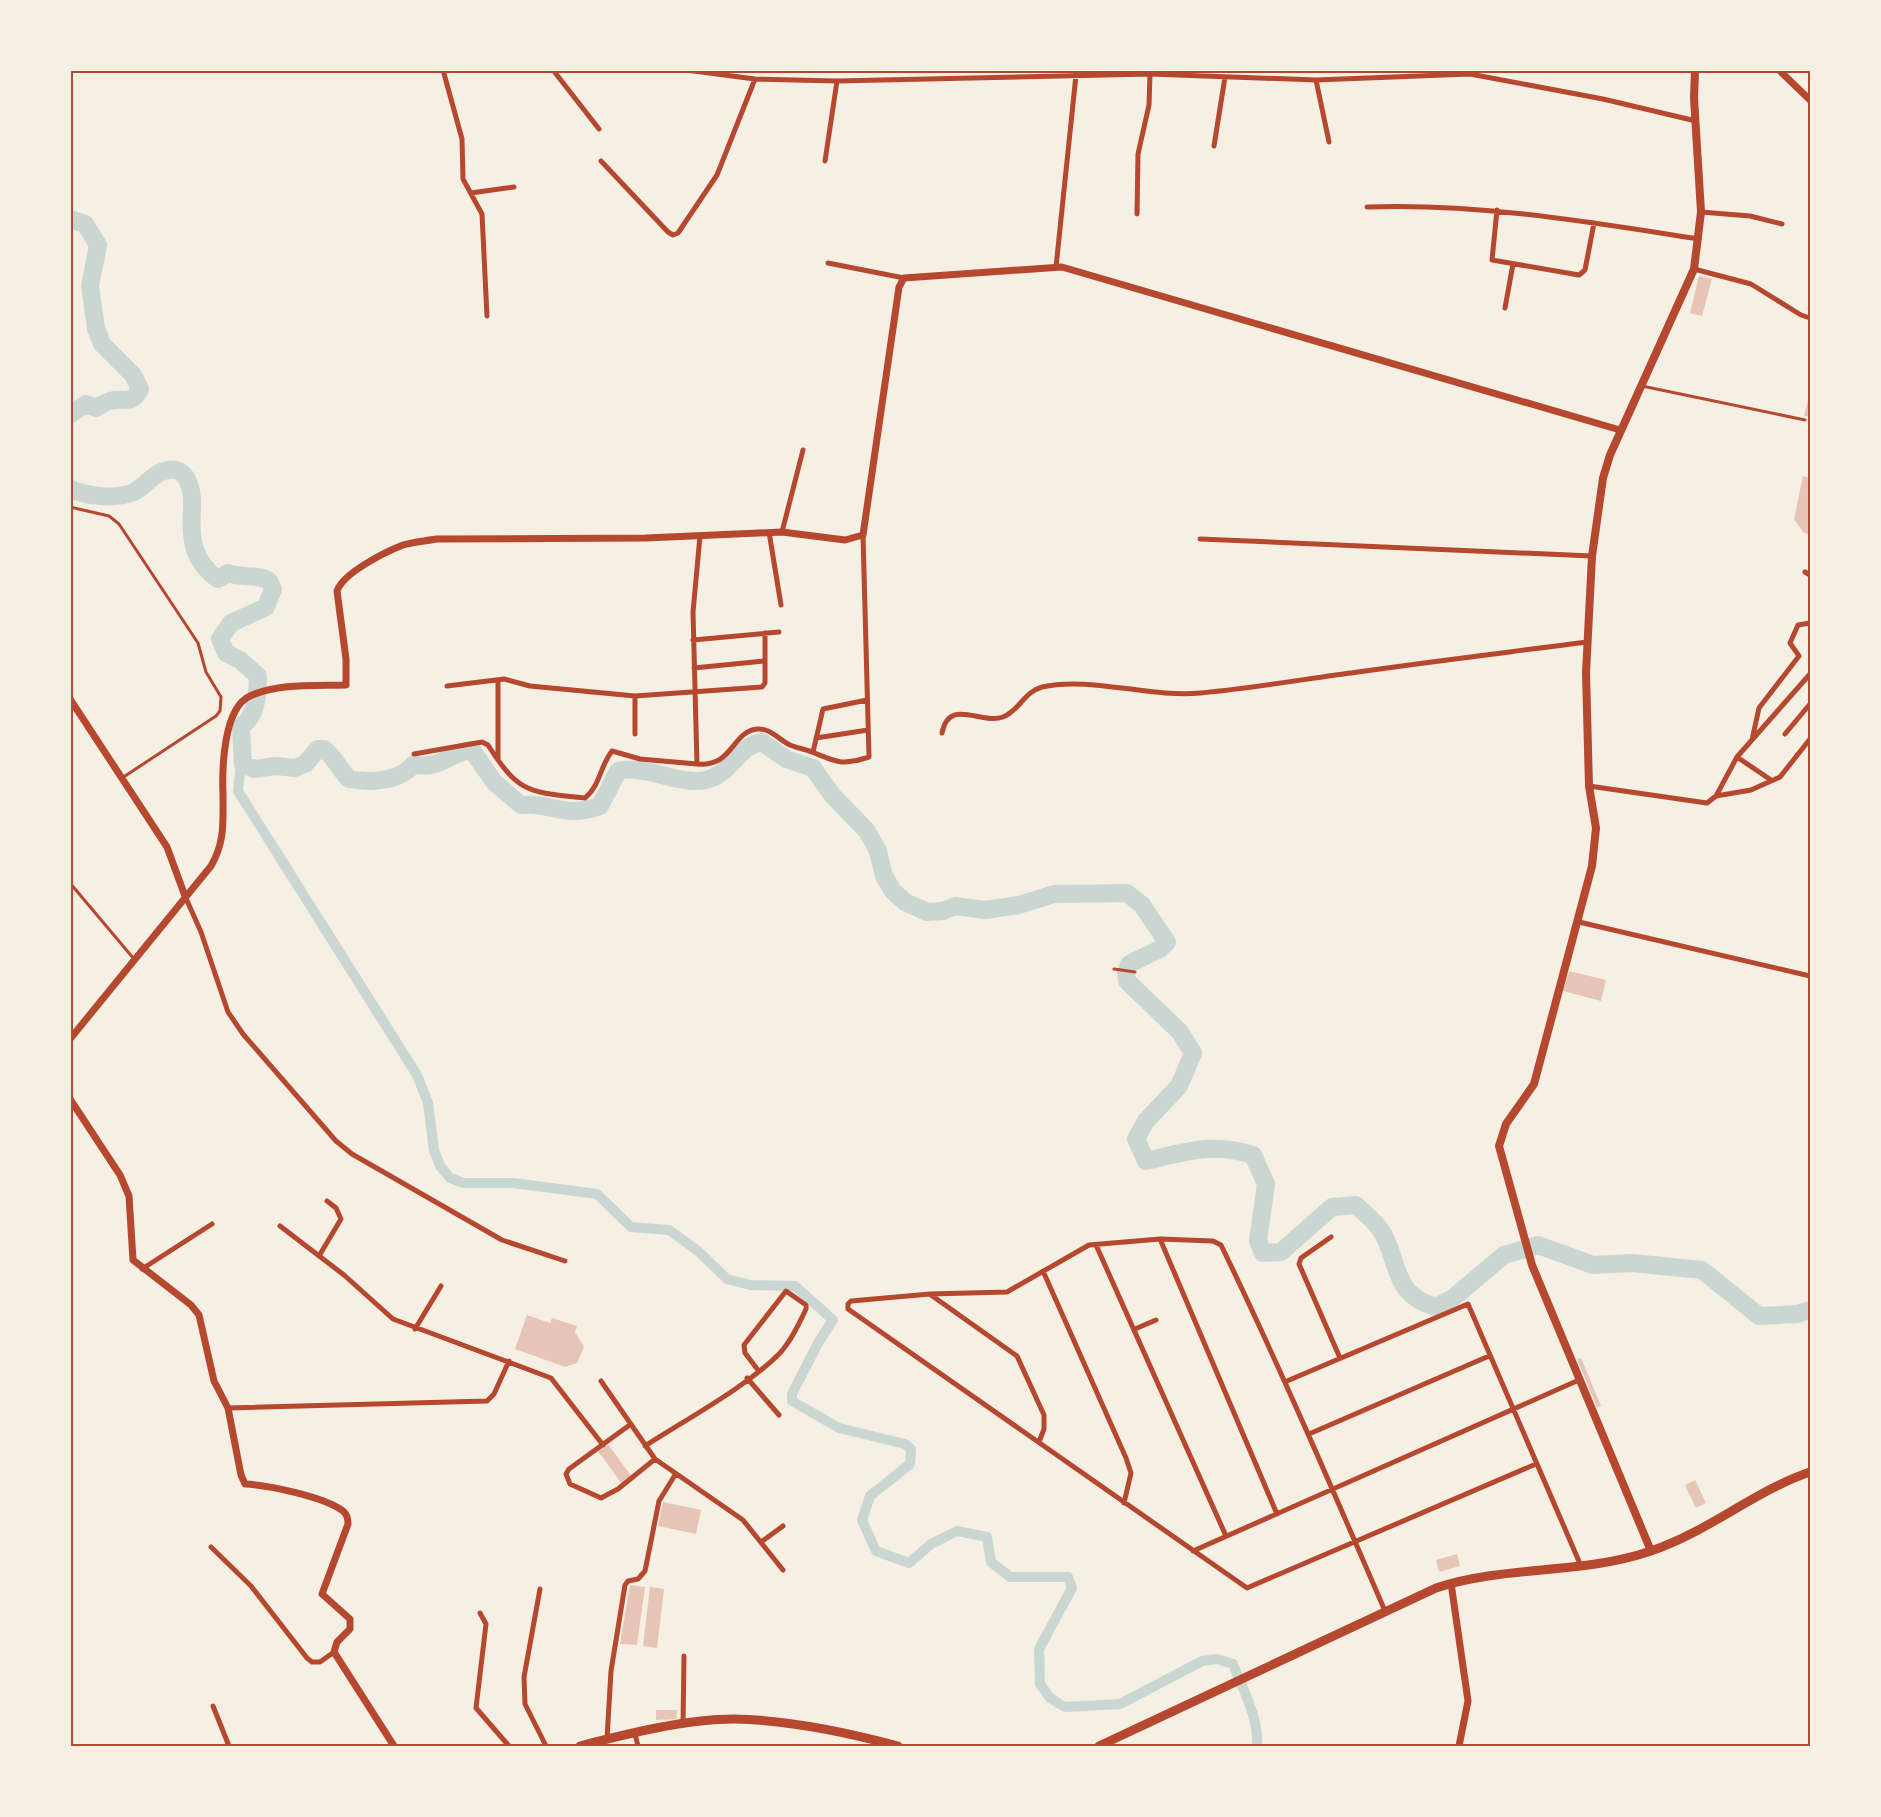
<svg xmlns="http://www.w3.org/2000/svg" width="1881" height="1817" viewBox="0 0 1881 1817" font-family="'Playfair Display',serif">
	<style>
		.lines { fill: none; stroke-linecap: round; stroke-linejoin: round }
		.canal { stroke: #c9d6d2; stroke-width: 10 }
		.river { stroke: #c9d6d2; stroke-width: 18 }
		.building { fill: #e6c5b7 }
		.service { stroke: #b5482f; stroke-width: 3 }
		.minor { stroke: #b5482f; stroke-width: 5 }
		.tertiary { stroke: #b5482f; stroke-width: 7 }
		.secondary { stroke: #b5482f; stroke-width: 8 }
		.primary { stroke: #b5482f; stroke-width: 9 }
		.neatline { fill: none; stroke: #b5482f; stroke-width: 2 }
	</style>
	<rect width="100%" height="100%" fill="#f6efe4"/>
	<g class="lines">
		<!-- canal -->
		<path class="canal" d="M242 754 238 791 417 1075 428 1103 434 1150 440 1166 450 1178 464 1183H513L597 1194 631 1227 669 1230 698 1251 727 1279 750 1285 795 1286 833 1320 818 1343 792 1394V1401L839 1428 905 1444 911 1449 910 1464 870 1496 862 1520 876 1551 909 1563 931 1544 957 1531 987 1537 991 1562 1010 1577H1068L1072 1588 1039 1649 1040 1684 1050 1698 1065 1707 1120 1704 1202 1661 1217 1659 1233 1664C1243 1690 1259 1718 1257 1746"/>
		<!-- river -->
		<path class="river" d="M70 219 85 224 98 245 90 286 96 328 102 344 133 375 140 389C132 406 124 397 110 401 105 402 100 406 96 408L86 404 70 414
			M70 489C88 496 115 500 134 492 144 487 153 474 164 471 189 463 193 492 192 510 190 539 193 562 218 579L228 573C241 579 258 573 269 581L273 589 266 607 231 623 220 639 226 653 240 660 258 676C257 697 258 713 241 727L243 764 254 769 276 766 295 768 305 764 318 749H324C336 759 339 769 349 779 370 783 399 782 414 764 440 771 449 752 472 750L494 782 521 805C553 802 563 819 600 806L618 771C646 764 678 786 706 780 732 774 737 746 762 742L786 759 813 768 833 796 867 831 878 851 884 876 893 891 905 902 927 912 943 911 955 906 985 910 1019 905 1054 894 1127 893 1142 905 1167 942 1160 949 1129 964 1126 973 1127 981 1180 1032 1193 1053 1179 1086 1146 1121 1136 1139 1146 1161C1186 1152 1213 1142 1253 1155L1266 1184 1258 1241 1263 1253 1281 1252 1332 1207 1356 1205C1364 1213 1376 1222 1382 1232 1400 1262 1391 1294 1436 1307L1453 1298 1504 1255 1538 1245 1593 1265 1632 1263 1702 1270 1759 1316 1797 1314 1810 1310"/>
	</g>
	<!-- building -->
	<path class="building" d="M1699 276 1712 279 1702 316 1690 313Z
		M1810 392V417L1804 416Z
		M1803 476 1810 478V535L1803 532 1794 519Z
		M1569 971 1606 980 1601 1001 1563 991Z
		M527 1315 550 1323 552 1318 577 1326 575 1332 584 1347 577 1363 565 1367 515 1349Z
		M1581 1358 1601 1406 1597 1407 1577 1359Z
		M608 1444 632 1477 622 1484 598 1451Z
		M1695 1480 1706 1503 1696 1508 1685 1485Z
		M663 1502 701 1510 696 1534 658 1526Z
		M1457 1554 1460 1566 1439 1572 1436 1560Z
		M630 1585 645 1587 637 1645 620 1644Z
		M650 1587 664 1589 657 1648 643 1646Z
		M656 1710H677L676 1719 656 1720Z"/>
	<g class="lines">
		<!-- service -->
		<path class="service" d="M1642 386 1805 420
			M70 507 109 516 119 524 198 643 206 672 221 697 220 711 216 716 122 778
			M70 883 134 959
			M1114 969 1135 972"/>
		<!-- minor -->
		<path class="minor" d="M443 70 462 139 463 179 482 214 487 316
			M553 70 599 129
			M686 70 755 79 837 81 1150 74 1316 80 1470 74 1603 99 1696 121
			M1316 80 1329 142
			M1214 146 1225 77
			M601 161 668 232 673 235 678 233 717 175 755 79
			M825 161 837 81
			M471 193 514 187
			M1367 207C1478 203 1589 222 1699 239
			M1497 210 1492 260 1579 275 1585 270 1594 223
			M1701 212 1750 216 1782 224
			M1137 214 1138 154 1149 105 1150 74
			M828 263 904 278
			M1056 267 1076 75
			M1694 269 1751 284 1801 315 1810 318
			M1505 308 1513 264
			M769 532 781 605
			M782 532 803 450
			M1200 539 1592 556
			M1805 572 1810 575
			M693 640 779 632
			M694 668 765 661
			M498 680V759
			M447 686 504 679 530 686 635 696 762 687 765 683V633
			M942 733C949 697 981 725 1003 717 1019 711 1024 692 1042 687 1089 676 1151 698 1200 693 1253 688 1305 679 1358 672 1434 661 1511 652 1587 642
			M635 734V696
			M1785 734 1810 704
			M816 738 868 730
			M1752 740 1759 708 1799 656 1790 643 1798 625 1810 623
			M813 752 823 709 867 700
			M414 754 482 742 488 745C519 794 529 792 585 798 600 786 600 766 612 751L640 759 697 764 693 612 700 536
			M1737 757 1771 780
			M697 764C734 767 731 732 757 729 771 728 779 740 790 745 797 748 805 749 812 752 837 762 841 766 869 757L863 535
			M1589 786 1707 803 1716 796 1737 757 1810 674
			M1716 796 1751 790 1780 777 1810 739
			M185 896 201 932 228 1012 243 1034 336 1141 352 1154 502 1240 565 1261
			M1579 922 1810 976
			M280 1226 344 1275 393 1319 551 1378 603 1445
			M1331 1237 1301 1258 1299 1264 1340 1358
			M1160 1239 1277 1514
			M1096 1245 1226 1536
			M319 1256 341 1219 336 1208 327 1201
			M142 1269 212 1224
			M1043 1271 1126 1458 1131 1473 1124 1503
			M931 1295 1017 1356 1044 1415V1429L1039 1442
			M415 1329 441 1286
			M1135 1329 1156 1320
			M747 1378 779 1415
			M601 1381 655 1459 743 1520 783 1570
			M1287 1381 1468 1304 1581 1566
			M228 1408 487 1401 494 1394 509 1361
			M631 1424 569 1469 566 1474 570 1484 601 1498 618 1489 655 1459
			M1309 1434 1489 1356
			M645 1446C685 1420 748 1386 780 1353 791 1341 799 1324 806 1309V1305L786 1291 744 1345 745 1353 758 1370
			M761 1542 783 1526
			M211 1547 251 1586 307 1658 312 1662H320L334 1652
			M1193 1551 1579 1380
			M540 1589 524 1677 525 1704 546 1746
			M1385 1611C1332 1488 1279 1365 1221 1245L1213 1241 1160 1239 1089 1245 1007 1292 930 1294 851 1301 848 1304V1309L1247 1588 1536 1464
			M480 1613 486 1624 476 1708 509 1746
			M213 1706 229 1746
			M683 1725 684 1656
			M635 1734 638 1746
			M607 1739 611 1671 625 1585 628 1581 638 1579 645 1571 659 1501 675 1475"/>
		<!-- tertiary -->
		<path class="tertiary" d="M1779 70 1810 100
			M70 699 167 847 185 896
			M70 1039 211 866C225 842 223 822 223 795 222 770 223 708 250 696 279 683 315 686 346 685V659L337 591C343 573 385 552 403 545 413 542 426 541 436 539L646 538 782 532 845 540 863 535 899 287 904 278 1062 267 1620 430
			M70 1099 120 1175 129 1196 133 1260 191 1305 199 1315 214 1381 228 1408 241 1475 245 1484C268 1485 325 1497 343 1511 347 1514 348 1520 348 1524L322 1594 350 1619V1629L337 1642 334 1652 394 1746
			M1451 1583 1468 1701 1459 1746"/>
		<!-- secondary -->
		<path class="secondary" d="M1651 1551 1532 1265 1499 1146 1506 1124 1534 1084 1592 866 1596 828 1589 786 1586 673 1592 556 1603 478 1610 455 1694 269 1701 212 1694 98 1695 70"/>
		<!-- primary -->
		<path class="primary" d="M580 1746C626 1734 686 1719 734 1719 789 1720 846 1732 898 1746
			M1099 1746 1436 1588C1505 1565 1581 1575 1651 1551 1708 1532 1754 1491 1810 1472"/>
	</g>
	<!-- border -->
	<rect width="1881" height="1817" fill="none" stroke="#f6efe4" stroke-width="144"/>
	<rect x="72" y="72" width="1737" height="1673" class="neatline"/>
</svg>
